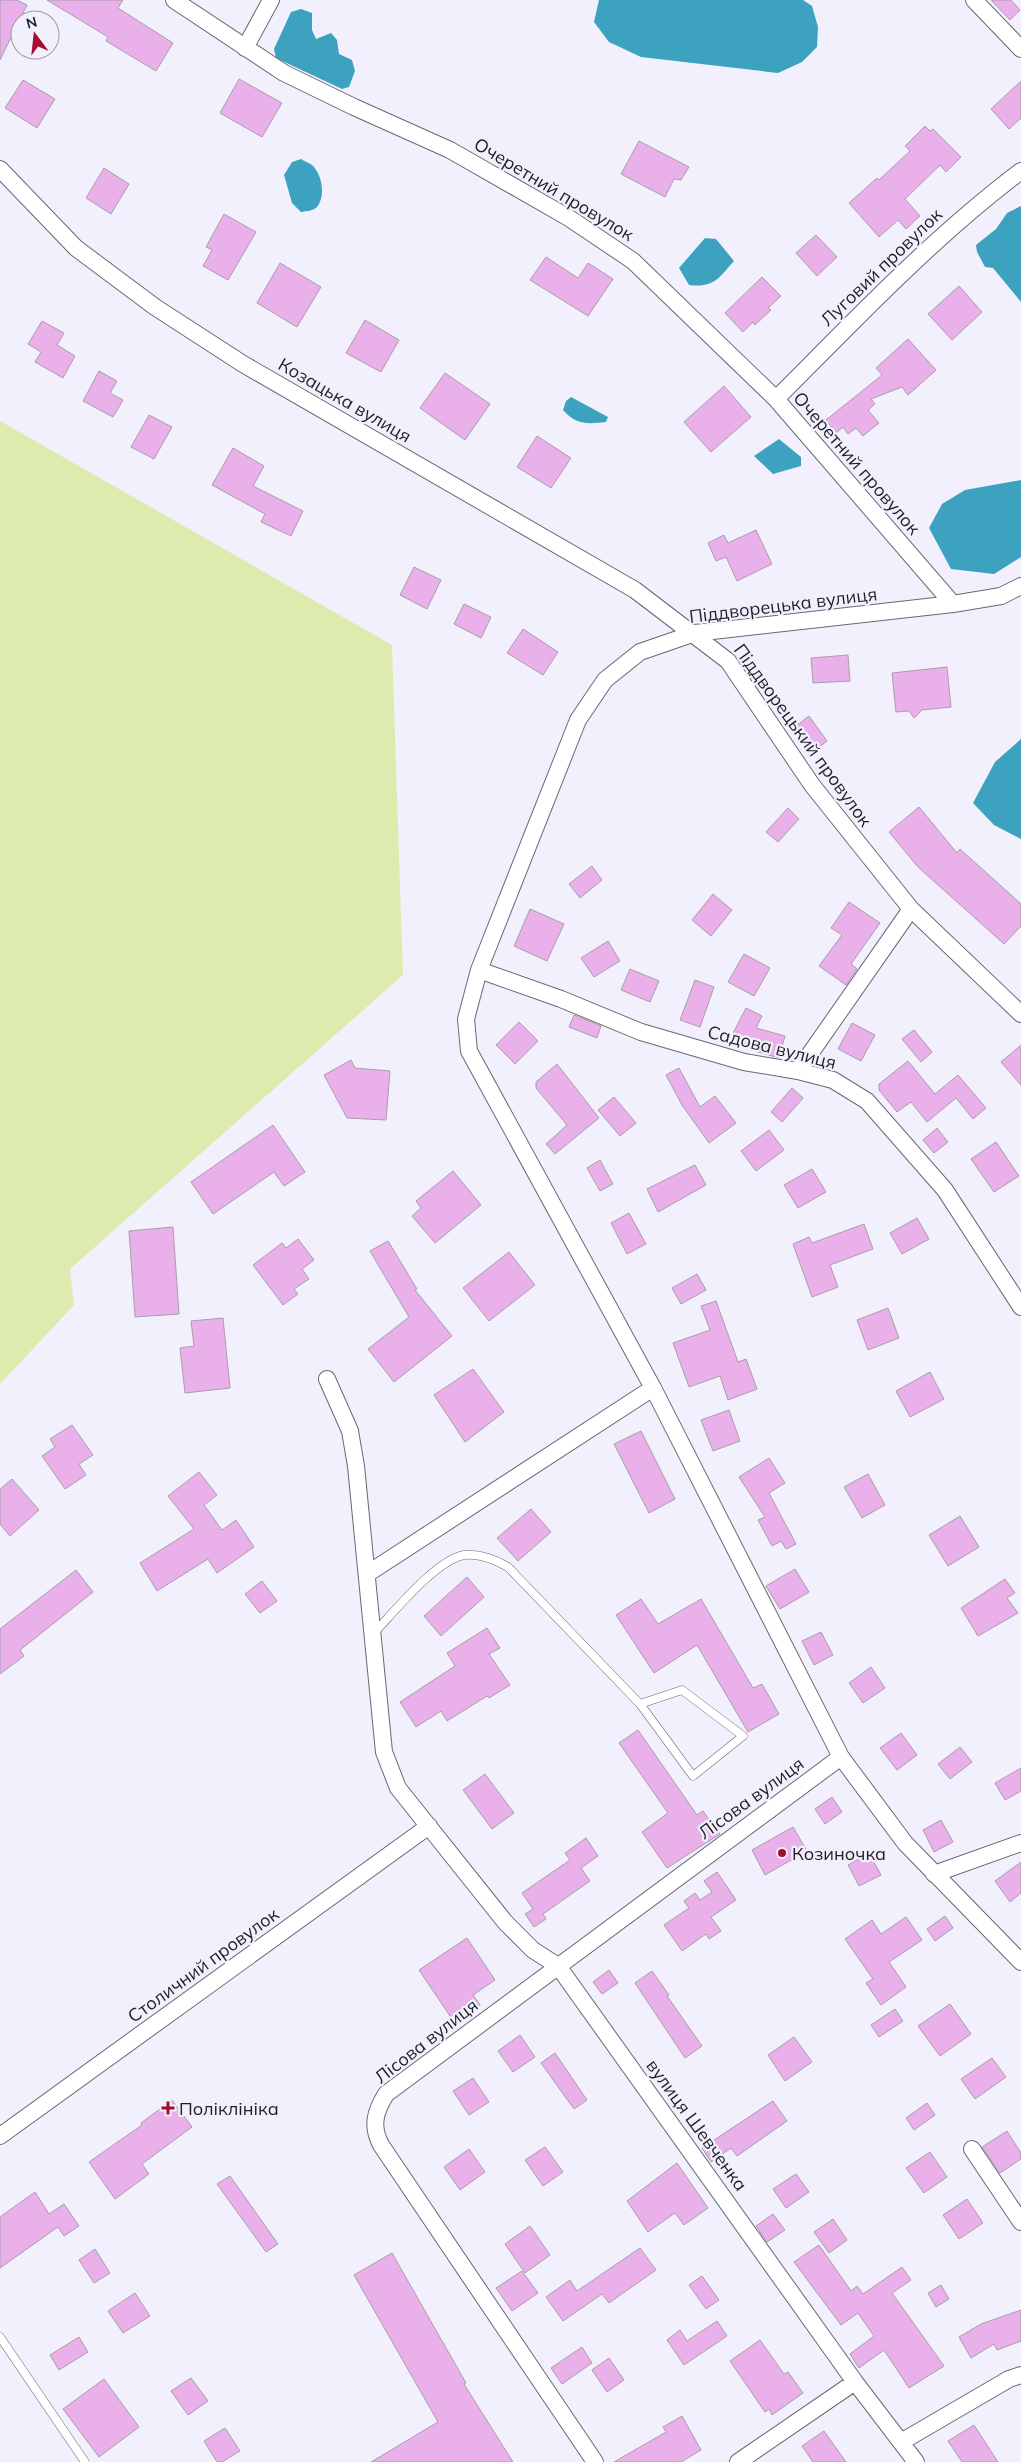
<svg xmlns="http://www.w3.org/2000/svg" width="1021" height="2462" viewBox="0 0 1021 2462" font-family="Mulish,sans-serif">
	<style>
		.green { fill: #deebaf }
		.water { fill: #3da2bf }
		.building { fill: #e9b0ea; stroke: #a99ea9 }
		.lines { fill: none; stroke-linecap: round; stroke-linejoin: round }
		.service-casing { stroke: #696874; stroke-width: 9 }
		.minor-casing { stroke: #696874; stroke-width: 18 }
		.service { stroke: #fff; stroke-width: 8 }
		.minor { stroke: #fff; stroke-width: 16 }
		.poi-dot { fill: #a60c2f; stroke: #f2f0fd; stroke-width: 2 }
		.labels { text-anchor: middle; dominant-baseline: central; stroke-width: 4.5; stroke-linejoin: round; paint-order: stroke }
		.street-label { font-size: 18px; fill: #201f25; stroke: #f2f0fd }
		.poi-label { font-size: 18px; fill: #201f25; stroke: #f2f0fd; text-anchor: start }
	</style>
	<rect width="100%" height="100%" fill="#f2f0fd"/>
	<!-- green -->
	<path class="green" d="M0 421 392 645 403 975 70 1269 74 1305 0 1384Z"/>
	<!-- water -->
	<path class="water" d="M599 0H803L812 6 818 27 817 47 802 62 778 73 641 57 609 42 594 22Z
		M301 9 312 13V30L316 39 331 33 337 40 339 54 352 60 355 71 349 87 342 89 276 58 274 49 291 12Z
		M301 159C304 161 309 163 312 165 322 174 326 196 317 207 313 211 307 211 301 212L292 203 284 175 292 162Z
		M1021 206V302L993 268 985 267 977 252 976 245 996 229 1007 213Z
		M705 238 716 239 734 261C719 278 714 288 689 285L679 268Z
		M571 397 608 417 606 422C587 424 576 425 563 410L566 401Z
		M779 439 801 457V466L773 474 754 456Z
		M1021 480V557L994 574 951 569 929 528 942 504 965 490Z
		M1021 739V839L994 825 973 803 995 762Z"/>
	<!-- building -->
	<path class="building" d="M0 0H17L27 5 0 60Z
		M47 0H123L118 8 173 43 156 71 106 41 108 37Z
		M991 0H1011L1020 10 1010 20Z
		M239 79 282 103 262 137 220 113Z
		M23 80 55 99 37 128 5 108Z
		M1021 81V118L1009 129 991 109Z
		M925 126 930 131 933 129 961 157 946 172 940 165 905 199 920 216 906 229 898 220 879 237 849 203 877 178 879 180 910 151 905 146Z
		M639 141 689 167 681 180 674 179 665 197 621 174Z
		M104 168 129 184 111 214 86 198Z
		M224 214 256 232 228 280 203 266 212 250 206 247Z
		M816 235 837 257 817 276 796 253Z
		M546 257 578 278 588 263 613 279 588 316 530 280Z
		M280 263 321 287 297 327 257 303Z
		M762 277 781 296 768 308 771 310 755 325 753 322 743 332 725 313Z
		M959 286 982 312 952 340 928 314Z
		M365 320 399 340 381 372 346 353Z
		M42 321 64 333 57 345 75 356 63 378 35 362 41 352 28 344Z
		M908 339 936 370 908 395 902 387 871 399 875 404 868 410 879 423 863 436 856 428 848 434 843 427 836 433 826 420 882 375 876 368Z
		M99 371 117 381 110 393 123 400 113 417 83 401Z
		M445 373 490 404 465 440 420 408Z
		M724 386 751 417 711 452 684 422Z
		M149 415 172 427 154 459 131 447Z
		M537 436 571 458 551 488 517 467Z
		M233 448 264 466 253 486 303 511 291 536 261 522 265 514 212 485Z
		M756 530 772 564 737 581 726 557 716 561 708 543 724 535 728 543Z
		M414 567 441 580 427 609 400 595Z
		M464 604 491 617 481 638 454 624Z
		M523 629 558 652 543 675 507 653Z
		M848 655 850 681 813 683 811 658Z
		M947 667 951 707 922 710 914 718 909 711 896 712 892 673Z
		M809 716 827 741 810 754 792 729Z
		M919 807 957 853 960 849 1021 904V926L1004 944 918 867 889 832Z
		M788 808 799 819 778 842 766 832Z
		M592 866 602 880 580 898 569 884Z
		M713 894 732 910 711 936 692 920Z
		M849 902 880 923 851 964 857 969 846 985 819 966 842 935 831 928Z
		M530 909 564 924 547 961 514 946Z
		M608 941 620 961 594 977 581 958Z
		M744 954 770 968 754 996 728 982Z
		M630 969 659 981 650 1002 621 990Z
		M695 980 714 987 700 1027 680 1020Z
		M746 1008 762 1016 756 1028 785 1036 779 1058 755 1051 756 1049 731 1037Z
		M574 1015 601 1026 597 1038 569 1027Z
		M519 1022 538 1041 515 1064 496 1045Z
		M852 1023 875 1035 861 1061 838 1049Z
		M914 1030 932 1052 921 1062 902 1039Z
		M1021 1045V1085L1001 1062Z
		M351 1060 355 1068 390 1071 386 1120 347 1118 324 1075Z
		M908 1061 935 1094 958 1075 986 1108 973 1119 956 1098 927 1122 911 1102 897 1112 879 1090V1084Z
		M557 1064 599 1118 555 1154 546 1144 567 1125 536 1088V1082Z
		M679 1068 700 1107 715 1096 736 1123 709 1143 682 1105 666 1075Z
		M792 1088 803 1098 782 1122 771 1112Z
		M614 1097 636 1123 620 1136 598 1110Z
		M273 1125 305 1172 284 1186 274 1172 213 1214 191 1182Z
		M937 1128 948 1142 934 1153 923 1140Z
		M769 1130 784 1150 756 1171 741 1151Z
		M996 1142 1019 1176 994 1192 971 1159Z
		M600 1160 613 1184 600 1191 587 1168Z
		M695 1165 706 1185 658 1212 647 1189Z
		M812 1169 826 1192 798 1208 784 1185Z
		M453 1171 481 1205 435 1243 412 1216 421 1208 416 1201Z
		M629 1213 646 1244 627 1254 611 1223Z
		M917 1218 929 1239 902 1254 890 1233Z
		M864 1224 873 1249 830 1265 838 1287 812 1297 793 1244 809 1237 812 1243Z
		M173 1227 179 1314 135 1317 129 1231Z
		M298 1239 314 1260 302 1269 309 1279 294 1289 298 1294 283 1305 253 1265 282 1243 286 1248Z
		M388 1241 417 1289 415 1290 452 1336 394 1382 368 1349 409 1317 370 1251Z
		M509 1252 535 1285 489 1321 463 1288Z
		M697 1274 706 1290 681 1304 672 1288Z
		M716 1301 738 1362 746 1359 757 1389 728 1400 720 1376 689 1387 673 1343 710 1330 701 1306Z
		M888 1308 899 1338 868 1350 857 1320Z
		M223 1318 230 1388 185 1393 180 1348 194 1346 191 1321Z
		M473 1369 504 1412 465 1442 434 1395Z
		M930 1372 944 1399 910 1417 896 1391Z
		M729 1410 740 1441 713 1451 701 1420Z
		M72 1425 93 1455 79 1464 86 1475 65 1489 42 1456 55 1447 50 1439Z
		M641 1431 675 1499 649 1513 614 1444Z
		M769 1458 785 1483 769 1493 796 1544 786 1549 781 1541 772 1546 758 1520 765 1517 739 1477Z
		M199 1472 217 1495 204 1505 222 1530 236 1520 254 1547 217 1573 208 1559 157 1591 140 1563 194 1529 168 1496Z
		M868 1474 885 1505 862 1518 844 1487Z
		M12 1479 39 1510 10 1536 0 1524V1489Z
		M531 1509 551 1532 518 1561 497 1538Z
		M960 1516 979 1547 948 1566 929 1535Z
		M795 1569 809 1592 780 1609 766 1586Z
		M76 1570 93 1592 20 1650 24 1656 0 1674V1629Z
		M467 1577 484 1597 441 1636 424 1616Z
		M1005 1579 1015 1593 1007 1598 1018 1613 978 1636 961 1608Z
		M262 1581 277 1601 260 1613 245 1594Z
		M641 1599 658 1624 701 1599 753 1688 762 1684 779 1714 748 1732 697 1645 654 1673 616 1615Z
		M487 1628 500 1648 489 1654 510 1685 489 1698 487 1696 447 1721 441 1711 416 1727 400 1702 455 1666 447 1653Z
		M821 1632 833 1655 814 1665 802 1641Z
		M871 1667 885 1688 863 1703 849 1683Z
		M638 1730 697 1815 703 1811 720 1834 667 1868 642 1832 668 1813 619 1743Z
		M901 1733 917 1755 897 1770 880 1748Z
		M960 1747 972 1762 950 1779 938 1764Z
		M1021 1768V1791L1005 1800 995 1783Z
		M485 1774 514 1813 492 1829 463 1790Z
		M832 1797 842 1812 825 1824 815 1809Z
		M941 1820 953 1842 934 1852 923 1830Z
		M793 1827 807 1851 765 1875 752 1850Z
		M586 1838 598 1856 581 1868 590 1881 543 1914 546 1919 534 1927 525 1914 533 1909 522 1893 570 1860 565 1853Z
		M869 1853 881 1875 859 1886 848 1865Z
		M1021 1862V1893L1010 1902 995 1881Z
		M717 1872 736 1900 711 1917 721 1931 709 1939 706 1934 682 1951 664 1925 689 1908 684 1901 695 1893 700 1900 712 1892 704 1881Z
		M945 1916 953 1928 935 1941 927 1929Z
		M906 1917 922 1940 889 1962 906 1987 881 2005 866 1983 873 1979 845 1939 872 1920 881 1934Z
		M467 1938 495 1980 473 1995 480 2005 454 2022 419 1970Z
		M609 1970 618 1983 602 1994 593 1982Z
		M652 1971 669 1995 667 1996 702 2046 685 2058 635 1983Z
		M950 2004 971 2034 940 2056 918 2026Z
		M895 2009 903 2021 879 2037 871 2025Z
		M520 2035 535 2057 513 2072 498 2051Z
		M794 2037 812 2062 785 2081 768 2055Z
		M555 2053 587 2100 574 2109 541 2063Z
		M992 2058 1006 2077 975 2099 961 2079Z
		M473 2078 489 2102 469 2115 453 2091Z
		M172 2100 192 2127 142 2164 149 2174 115 2199 89 2162 142 2125 141 2123Z
		M773 2101 787 2121 737 2156 731 2148 711 2162 702 2148Z
		M927 2103 935 2115 914 2130 906 2118Z
		M1007 2131 1021 2153V2159L1000 2173 982 2147Z
		M545 2147 563 2172 543 2186 525 2160Z
		M469 2149 485 2172 460 2190 444 2167Z
		M930 2152 947 2177 924 2193 906 2168Z
		M677 2163 708 2208 684 2225 675 2213 648 2232 627 2201Z
		M796 2174 809 2192 786 2208 773 2189Z
		M230 2176 278 2244 266 2252 217 2184Z
		M35 2192 49 2214 64 2204 79 2226 64 2236 58 2227 0 2268V2217Z
		M967 2199 983 2223 959 2239 943 2215Z
		M773 2214 785 2230 767 2242 756 2226Z
		M833 2219 847 2240 829 2253 814 2232Z
		M530 2226 550 2255 525 2273 505 2244Z
		M819 2245 851 2291 857 2286 863 2294 902 2267 911 2280 892 2293 944 2366 909 2388 884 2350 859 2368 850 2354 874 2336 858 2313 841 2325 794 2262Z
		M640 2248 656 2270 609 2303 602 2294 563 2321 546 2297 570 2280 577 2291Z
		M95 2249 110 2273 94 2283 79 2260Z
		M392 2253 466 2383 464 2384 513 2462H371L438 2422 354 2275Z
		M522 2271 538 2293 512 2311 496 2288Z
		M702 2276 719 2300 706 2309 689 2285Z
		M941 2285 949 2299 936 2307 928 2293Z
		M135 2293 150 2316 123 2333 108 2311Z
		M1021 2310V2341L997 2350 994 2344 971 2358 959 2337 981 2324Z
		M717 2321 727 2336 684 2365 667 2340 680 2330 687 2341Z
		M79 2337 88 2352 59 2370 50 2355Z
		M760 2340 784 2374 788 2372 803 2393 772 2415 769 2409 765 2412 730 2361Z
		M582 2347 592 2363 562 2384 551 2368Z
		M609 2358 624 2380 607 2392 592 2370Z
		M191 2378 208 2401 188 2415 171 2391Z
		M104 2379 139 2427 99 2457 63 2409Z
		M682 2416 701 2450 681 2462H614L666 2432 663 2427Z
		M974 2425 998 2462H962L948 2441Z
		M225 2428 240 2451 222 2462H217L204 2441Z
		M824 2431 836 2448 846 2462H813L802 2446Z"/>
	<g class="lines">
		<!-- service casing -->
		<g class="service-casing">
			<path id="service" d="M374 1633C394 1612 436 1560 464 1555 480 1553 495 1560 508 1567L640 1704 693 1776 743 1736 682 1690 640 1704
				M0 2337 85 2462"/>
		</g>
		<!-- minor casing -->
		<g class="minor-casing">
			<path id="minor" d="M174 0 284 73 354 107 450 150 569 218 633 261 776 399 953 604
				M974 0 1021 49
				M245 48 271 0
				M0 169 76 248 155 307 243 364 635 590 728 661 812 785 911 909 1021 1014
				M776 399C855 320 931 239 1021 171
				M1021 586 1001 596 953 604 695 633 640 652 605 680 578 720 479 970 466 1019 469 1051 653 1388 841 1757 905 1843 1021 1962
				M479 970 561 999 641 1032 744 1062 798 1071 833 1080 867 1101 945 1190 1021 1307
				M798 1071 911 909
				M327 1379 350 1431 356 1466 384 1752 398 1788 505 1922 533 1950 558 1966 855 2382 916 2462
				M367 1574 653 1388
				M934 1874 1021 1843
				M0 2136 429 1826
				M972 2149 1021 2222
				M901 2442 1009 2379 1021 2375
				M595 2462 381 2145C371 2126 375 2112 386 2094L841 1757
				M738 2462 855 2382"/>
		</g>
		<!-- service -->
		<use href="#service" class="service"/>
		<!-- minor -->
		<use href="#minor" class="minor"/>
	</g>
	<!-- markers -->
	<g class="poi-dot">
		<circle cx="782" cy="1853" r="5"/>
		<path d="M165.5 2100.5h5v5h5v5h-5v5h-5v-5h-5v-5h5z"/>
	</g>
	<g class="labels">
		<!-- street labels -->
		<g class="street-label">
			<text transform="translate(554 189) rotate(31)">Очеретний провулок</text>
			<text transform="translate(881 267) rotate(-44)">Луговий провулок</text>
			<text transform="translate(345 400) rotate(30)">Козацька вулиця</text>
			<text transform="translate(857 463) rotate(49)">Очеретний провулок</text>
			<text transform="translate(783 605) rotate(-7)">Піддворецька вулиця</text>
			<text transform="translate(803 735) rotate(54)">Піддворецький провулок</text>
			<text transform="translate(772 1047) rotate(14)">Садова вулиця</text>
			<text transform="translate(751 1798) rotate(-36)">Лісова вулиця</text>
			<text transform="translate(203 1965) rotate(-36)">Столичний провулок</text>
			<text transform="translate(426 2041) rotate(-38)">Лісова вулиця</text>
			<text transform="translate(697 2125) rotate(54)">вулиця Шевченка</text>
		</g>
		<!-- poi labels -->
		<g class="poi-label">
			<text x="792" y="1853">Козиночка</text>
			<text x="179" y="2108">Поліклініка</text>
		</g>
	</g>
	<!-- north arrow -->
	<g transform="translate(35 35) rotate(345)"><circle r="24" fill="#f2f0fd" stroke="#9e9ca7"/>
	<path d="M0-4L9 19L0 12L-9 19Z" fill="#a60c2f"/>
	<text y="-8" font-size="14" font-weight="bold" text-anchor="middle" fill="#201f25">N</text>
	</g>
</svg>
